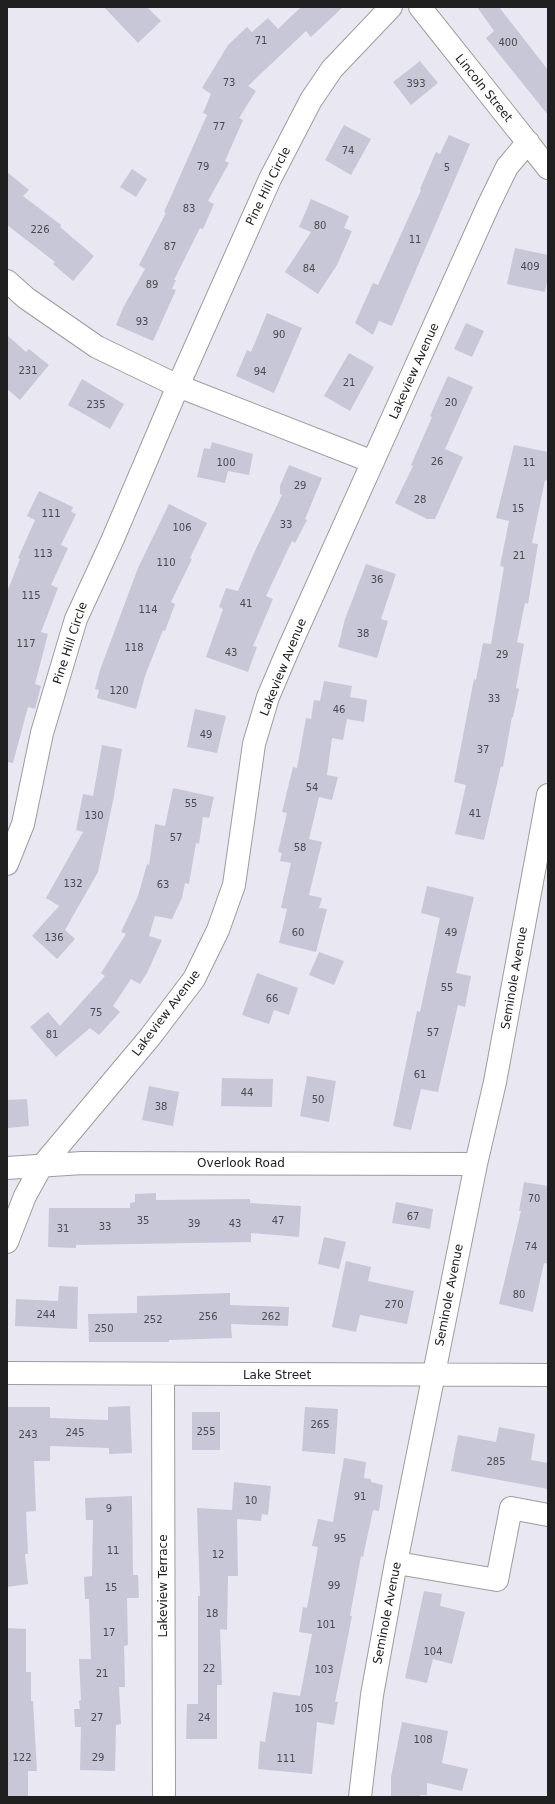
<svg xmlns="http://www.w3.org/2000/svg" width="555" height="1804" viewBox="0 0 555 1804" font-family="'DejaVu Sans',sans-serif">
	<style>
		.building { fill: #c7c7d8 }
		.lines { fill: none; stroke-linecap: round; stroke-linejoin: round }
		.minor-casing { stroke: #9d9d9d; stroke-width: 24 }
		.minor { stroke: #fff; stroke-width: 22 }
		.labels { text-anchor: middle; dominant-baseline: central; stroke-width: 3.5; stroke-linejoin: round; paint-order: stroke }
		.number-label { font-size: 10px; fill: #4a4a4e }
		.street-label { font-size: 12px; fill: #202020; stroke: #fff }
	</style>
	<rect width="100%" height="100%" fill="#e9e7f1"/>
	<!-- building -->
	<path class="building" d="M104 7H147L161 21 138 43Z
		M301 7H343L311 37 306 31 248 86 256 91 239 118 243 120 225 161 229 163 208 201 214 204 203 229 200 228 174 280H176L172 289 176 290 153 341 116 325 124 306 145 269 139 265 166 213 164 212 207 115 203 113 211 94 202 88 228 45 247 27 252 32 268 18 278 29Z
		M477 7H499L548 70V115L486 38 494 31Z
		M420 61 438 83 411 105 393 82Z
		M344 125 371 139 351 175 325 160Z
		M449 135 470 144 392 326 379 321 373 335 355 323 373 283 378 285 421 190 420 189 436 152 440 154Z
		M132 169 147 179 136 197 120 187Z
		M7 172 29 190 23 196 61 225 60 227 94 256 73 281 53 264 55 262 7 225Z
		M311 199 349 216 344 228 352 231 337 265 318 294 285 272 311 232 299 227Z
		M515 248 548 255V277L545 292 507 284Z
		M267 313 302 328 274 393 236 376 247 350 251 352Z
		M466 323 484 331 472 357 454 349Z
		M7 335 26 352 29 349 49 365 20 400 7 389Z
		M349 353 374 367 350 411 324 396Z
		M448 376 473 387 445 449 463 457 435 519H427L395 503 413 466 411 465 432 417 430 416Z
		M82 379 124 404 110 429 68 405Z
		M212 442 253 454 249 475 228 471 225 483 197 477 204 448 210 449Z
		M514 445 548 452V481L545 480 532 543 538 544 528 604 525 603 517 642 524 644 516 688 519 689 513 717H512L503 767 501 766 484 840 455 834 466 785 454 782 474 679 476 680 483 643 491 644 504 567 500 566 509 521 496 518Z
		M289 465 322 478 305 519 307 520 295 543 292 541 266 596 273 599 253 646 257 647 248 672 206 657 223 609 219 607 226 588 238 591 254 553 282 495 280 494V486Z
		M39 491 73 507 71 512 76 514 61 545 68 548 51 585 58 588 41 632 48 634 35 684 41 686 35 709 28 707 13 763 7 762V592L20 559 18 558 35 520 27 516Z
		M169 504 207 523 190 558 192 559 171 602 175 604 165 631 163 630 145 676 136 709 97 698 99 690 95 689 100 670 138 568Z
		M366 564 396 574 381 619 388 621 377 658 338 647 345 619Z
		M324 681 352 686 350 697 367 700 364 722 347 719 343 740 332 738 327 775 338 777 332 800 319 797 309 839 322 842 309 895 322 898 319 908 327 909 316 952 279 943 287 909 281 908 291 863 280 861 282 853 278 852 287 813 282 812 293 767 297 768 306 718 311 719 314 700 320 701Z
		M195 709 226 716 217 753 187 747Z
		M102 745 122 749 113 801 98 872 65 930 75 939 57 959 32 936 59 906 46 898 83 832 76 830 83 794 93 796Z
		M173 788 214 797 209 818 203 817 199 844 196 843 189 884 185 883 182 898 172 919 155 916 149 936 162 940 147 973 140 984 131 979 113 1006 120 1012 99 1035 90 1028 56 1057 30 1027 48 1012 60 1026 105 976 101 973 126 934 121 932 138 896 147 864 149 865 155 824 165 826Z
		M427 886 474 897 456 973 471 976 465 1007 458 1005 438 1092 421 1089 411 1130 393 1126 417 1011 420 1012 440 918 421 913Z
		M319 952 344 961 334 985 309 975Z
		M257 973 298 988 289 1015 274 1010 269 1024 242 1015Z
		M307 1076 336 1081 329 1122 300 1116Z
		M222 1078 273 1079 272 1107 221 1106Z
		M149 1086 179 1092 173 1126 142 1120Z
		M27 1099 29 1126 7 1128V1100Z
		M524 1182 548 1186V1264L544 1263 533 1312 499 1304 521 1211H519Z
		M156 1193V1200L250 1199V1203L301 1206 299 1237 251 1233V1242L76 1245V1248L48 1247 49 1208H130V1203L135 1202V1194Z
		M396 1202 433 1209 430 1229 392 1223Z
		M324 1237 346 1242 339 1269 318 1264Z
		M346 1261 371 1267 368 1281 414 1291 407 1324 360 1315 356 1332 332 1327Z
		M59 1286 78 1287 77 1329 15 1326 16 1299 58 1301Z
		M230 1293V1305L289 1307 288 1326 231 1324 232 1338 169 1340V1342H89L88 1314 137 1313V1296Z
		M130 1406 132 1453 109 1454V1448L50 1446V1461H34L36 1511 26 1512 28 1554H25L28 1584 7 1587V1407H50V1418L108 1420V1407Z
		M305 1407 338 1409 335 1454 302 1451Z
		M192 1412H220V1450H192Z
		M499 1427 535 1434 531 1460 548 1463V1489L451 1471 458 1435 496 1442Z
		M344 1458 366 1462 364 1478 371 1479V1482L383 1485 379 1511 373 1510 363 1557 361 1556 350 1616H352L335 1702H338L334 1725 317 1722 312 1774 258 1769 260 1741 265 1742 273 1692 300 1696 312 1634 299 1632 303 1607 307 1608 318 1547 312 1546 318 1519 333 1522Z
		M234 1482 271 1486 268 1515 262 1514 261 1521 237 1519 238 1576H228L227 1630 220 1629 222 1685H217V1739H186L187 1704H198V1596H200L197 1508 232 1510Z
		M132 1496 133 1575H138L139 1598H127L128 1645 124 1646 125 1687H119L121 1724 116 1725 115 1771 80 1770 81 1727H75L74 1709H80L79 1701 81 1700 79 1659H91L89 1599H85L84 1577 92 1576 93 1520H86L85 1498Z
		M424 1591 442 1594 440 1606 465 1612 452 1664 433 1659 427 1683 405 1678Z
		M7 1628 26 1629V1672H31V1701H33L37 1771H28V1797H7Z
		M402 1722 448 1731 442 1763 468 1769 462 1791 427 1783V1795H420V1797H391V1777Z"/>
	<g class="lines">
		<!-- minor casing -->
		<g class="minor-casing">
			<path id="minor" d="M420 7 548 168
				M7 281 26 298 97 347 178 386 373 462
				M7 864 23 824 42 733 76 619 112 541 178 386 270 179 311 100 332 69 391 7
				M7 1168 82 1163 476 1164
				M7 1242 25 1196 41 1167 150 1037 194 979 218 930 234 885 254 744 268 697 288 650 488 206 507 167 528 142
				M7 1373 548 1375
				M163 1375 164 1797
				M397 1563 497 1580 511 1508 548 1515
				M360 1797 372 1695 395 1568 476 1164 495 1082 548 795"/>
		</g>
		<!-- minor -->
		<use href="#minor" class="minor"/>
	</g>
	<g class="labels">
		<!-- number labels -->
		<g class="number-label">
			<text x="261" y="40">71</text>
			<text x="508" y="42">400</text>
			<text x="229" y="82">73</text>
			<text x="416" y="83">393</text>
			<text x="219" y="126">77</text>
			<text x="348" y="150">74</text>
			<text x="203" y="166">79</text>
			<text x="447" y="167">5</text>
			<text x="189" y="208">83</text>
			<text x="320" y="225">80</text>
			<text x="40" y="229">226</text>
			<text x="415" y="239">11</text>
			<text x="170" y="246">87</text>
			<text x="530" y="266">409</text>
			<text x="309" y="268">84</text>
			<text x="152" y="284">89</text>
			<text x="142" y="321">93</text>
			<text x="279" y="334">90</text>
			<text x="28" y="370">231</text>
			<text x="260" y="371">94</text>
			<text x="349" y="382">21</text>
			<text x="451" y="402">20</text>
			<text x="96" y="404">235</text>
			<text x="437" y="461">26</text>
			<text x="226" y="462">100</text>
			<text x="529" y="462">11</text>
			<text x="300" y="485">29</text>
			<text x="420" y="499">28</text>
			<text x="518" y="508">15</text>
			<text x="51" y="513">111</text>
			<text x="286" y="524">33</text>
			<text x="182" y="527">106</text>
			<text x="43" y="553">113</text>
			<text x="519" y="555">21</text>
			<text x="166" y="562">110</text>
			<text x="377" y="579">36</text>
			<text x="31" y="595">115</text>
			<text x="246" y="603">41</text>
			<text x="148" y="609">114</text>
			<text x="363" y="633">38</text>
			<text x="26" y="643">117</text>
			<text x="134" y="647">118</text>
			<text x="231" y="652">43</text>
			<text x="502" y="654">29</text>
			<text x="119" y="690">120</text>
			<text x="494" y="698">33</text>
			<text x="339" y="709">46</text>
			<text x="206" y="734">49</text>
			<text x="483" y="749">37</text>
			<text x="312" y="787">54</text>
			<text x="191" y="803">55</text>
			<text x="475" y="813">41</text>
			<text x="94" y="815">130</text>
			<text x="176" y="837">57</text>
			<text x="300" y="847">58</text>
			<text x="73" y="883">132</text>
			<text x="163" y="884">63</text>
			<text x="298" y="932">60</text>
			<text x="451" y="932">49</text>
			<text x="54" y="937">136</text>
			<text x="447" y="987">55</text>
			<text x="272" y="998">66</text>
			<text x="96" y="1012">75</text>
			<text x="433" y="1032">57</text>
			<text x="52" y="1034">81</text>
			<text x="420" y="1074">61</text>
			<text x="247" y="1092">44</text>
			<text x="318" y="1099">50</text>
			<text x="161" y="1106">38</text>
			<text x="534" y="1198">70</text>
			<text x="413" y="1216">67</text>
			<text x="143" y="1220">35</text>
			<text x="278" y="1220">47</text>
			<text x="194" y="1223">39</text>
			<text x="235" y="1223">43</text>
			<text x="105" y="1226">33</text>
			<text x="63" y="1228">31</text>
			<text x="531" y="1246">74</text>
			<text x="519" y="1294">80</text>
			<text x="394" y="1304">270</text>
			<text x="46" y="1314">244</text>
			<text x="208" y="1316">256</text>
			<text x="271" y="1316">262</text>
			<text x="153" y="1319">252</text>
			<text x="104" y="1328">250</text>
			<text x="320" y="1424">265</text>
			<text x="206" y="1431">255</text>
			<text x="75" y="1432">245</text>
			<text x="28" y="1434">243</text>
			<text x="496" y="1461">285</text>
			<text x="360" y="1496">91</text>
			<text x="251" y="1500">10</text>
			<text x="109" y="1508">9</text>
			<text x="340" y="1538">95</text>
			<text x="113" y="1550">11</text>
			<text x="218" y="1554">12</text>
			<text x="334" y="1585">99</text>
			<text x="111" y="1587">15</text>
			<text x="212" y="1613">18</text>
			<text x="326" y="1624">101</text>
			<text x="109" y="1632">17</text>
			<text x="433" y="1651">104</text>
			<text x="209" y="1668">22</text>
			<text x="324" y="1669">103</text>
			<text x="102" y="1673">21</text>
			<text x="304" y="1708">105</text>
			<text x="97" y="1717">27</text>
			<text x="204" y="1717">24</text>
			<text x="423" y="1739">108</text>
			<text x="22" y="1757">122</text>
			<text x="98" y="1757">29</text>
			<text x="286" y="1758">111</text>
		</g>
		<!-- street labels -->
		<g class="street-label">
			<text transform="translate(484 88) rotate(51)">Lincoln Street</text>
			<text transform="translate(268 186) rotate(-64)">Pine Hill Circle</text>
			<text transform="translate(414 371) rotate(-66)">Lakeview Avenue</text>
			<text transform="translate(70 643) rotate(-72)">Pine Hill Circle</text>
			<text transform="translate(283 667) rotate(-68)">Lakeview Avenue</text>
			<text transform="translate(514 978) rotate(-80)">Seminole Avenue</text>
			<text transform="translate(166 1013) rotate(-53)">Lakeview Avenue</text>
			<text x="241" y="1163">Overlook Road</text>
			<text transform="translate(449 1295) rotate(-79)">Seminole Avenue</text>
			<text x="277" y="1375">Lake Street</text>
			<text transform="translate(163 1586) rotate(-90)">Lakeview Terrace</text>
			<text transform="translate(387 1613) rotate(-79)">Seminole Avenue</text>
		</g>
	</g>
	<!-- border -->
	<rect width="555" height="1804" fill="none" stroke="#202020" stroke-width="16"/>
</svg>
